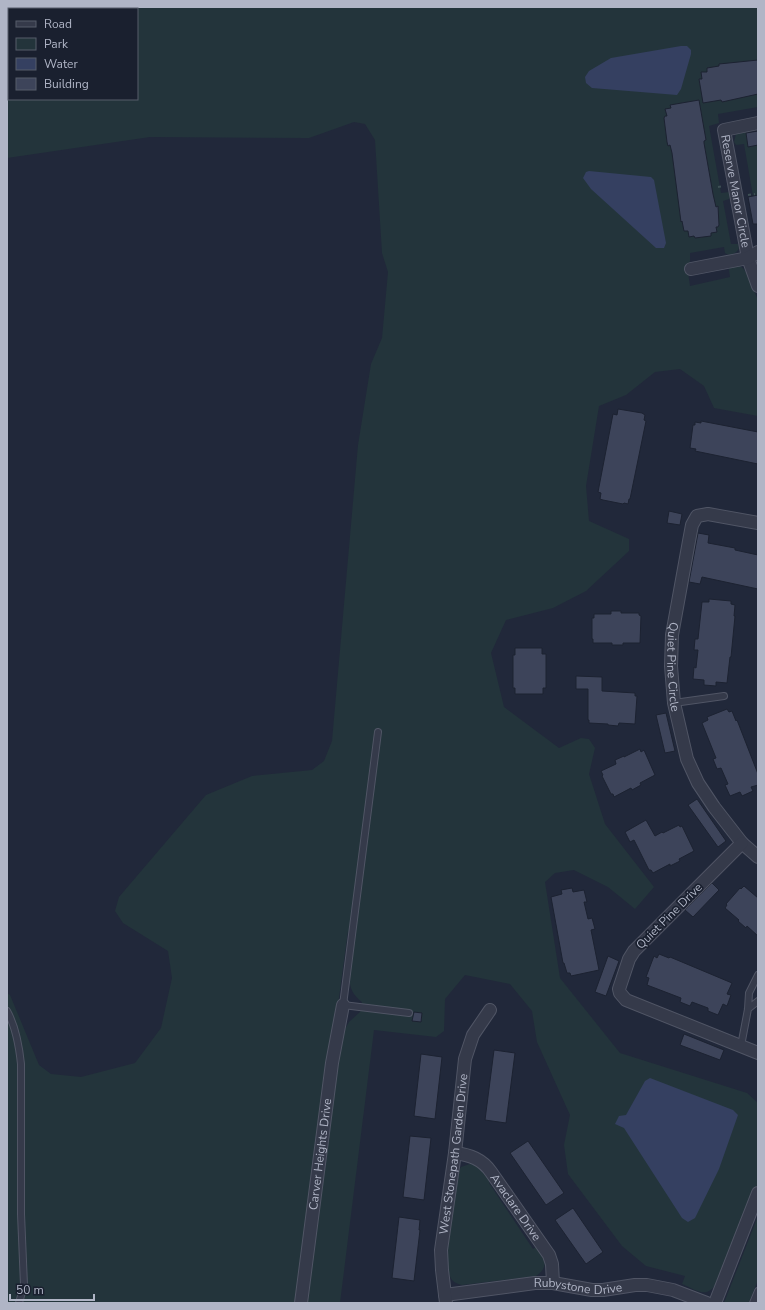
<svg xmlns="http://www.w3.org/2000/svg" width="765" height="1310" viewBox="0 0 765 1310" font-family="'Nunito Sans',sans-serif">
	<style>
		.green { fill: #23343b; fill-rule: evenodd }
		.water { fill: #354061 }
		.building { fill: #3d445a; stroke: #1c2231 }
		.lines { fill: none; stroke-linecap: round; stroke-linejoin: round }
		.service-casing { stroke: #505565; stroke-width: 8 }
		.minor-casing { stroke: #505565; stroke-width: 14 }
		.path { stroke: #3e5055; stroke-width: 2; stroke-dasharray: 3 3; stroke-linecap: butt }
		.service { stroke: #353a4a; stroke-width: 6 }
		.minor { stroke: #353a4a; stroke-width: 12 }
		.labels { text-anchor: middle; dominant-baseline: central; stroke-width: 3.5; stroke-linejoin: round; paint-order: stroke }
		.street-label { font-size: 12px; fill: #b0b5c6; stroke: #1a202f }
	</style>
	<rect width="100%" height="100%" fill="#21283a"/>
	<!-- green -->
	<path class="green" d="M7 7H758V107L718 114 719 123 709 126 721 193 729 192 730 196 729 199 723 201 731 244H738L739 248C737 253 730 257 725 253L724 247 690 253V261L687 266 690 286 730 277 729 270 730 266H740C748 270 753 290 758 299V416L714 408 704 386 680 369 655 372 626 395 599 406 586 486 589 521 629 539V551L586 591 553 608 506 620 491 653 504 707 559 748 581 738 589 739 595 748 589 774 605 824 654 887 635 909 608 887 574 870 555 873 545 882 560 978 620 1053 747 1093 758 1103V1183L719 1281C706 1299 700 1292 682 1284L685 1276 646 1266 622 1246 568 1174 564 1145 570 1115 537 1042 532 1011 510 984 465 975 445 999 444 1031 436 1037 374 1030 340 1303H307L341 1036 349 1022 360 1012 362 1002C341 987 353 967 352 946 352 941 350 936 348 931L298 1303H7V993L10 995 39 1065 51 1074 81 1077 135 1063 161 1028 172 978 168 951 123 923 115 911 119 897 206 795 252 776 312 770 324 761 332 741 358 445 371 364 382 338 388 272 382 253 375 140 365 124 354 122 309 138 150 137 7 158ZM9 9H137V99H9Z
		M746 132 747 134 758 132V225L744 144 736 145 734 142 736 134Z
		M470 1164 475 1165 491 1180 489 1183 533 1249 536 1247C545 1259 550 1266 536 1276L462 1285C458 1284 455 1283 452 1280 440 1265 455 1193 458 1173L461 1167Z
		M758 1216V1280L749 1303H724Z"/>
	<!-- water -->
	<path class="water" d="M681 46H687L691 50V54L681 89 677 95 592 88 586 83 585 77 589 71 611 58Z
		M589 171 651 177 654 180 666 243 664 248H656L591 189 583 178 586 172Z
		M650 1078 733 1110 738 1115 719 1169 695 1218 688 1222 682 1218 624 1128 615 1124 619 1116 626 1115 645 1081Z"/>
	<!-- building -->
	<path class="building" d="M758 60V94L722 102 721 100 703 103 699 79H702L701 72H707V68L719 66V64Z
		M699 100 706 140 704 141V143L713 194 716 207 718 206 719 225 718 227H716L717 232 711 233V236L695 238 694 236 689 237 688 231H684L682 221 681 222 672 153 670 145 668 146 667 142 664 118 665 116H667L665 109 671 108 670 105Z
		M758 131V145L748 147 746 133Z
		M758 195V224H753L748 197Z
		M618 409 642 413 645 415 644 420 646 421 630 499H629L628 504 624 503 623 504 603 500 600 499 601 493 598 492 613 414 617 415Z
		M701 421 758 432V464L695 451 696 449 690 448 693 425H695V422L701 423Z
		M669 511 682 514 680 525 667 523Z
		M698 533 709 535 708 543 735 548V550L758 555V589L702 577 700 584 689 582Z
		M709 599 731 601V604L735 605 734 616H735L731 657H730L727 683 716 682V686L704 685V680L693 679 694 667 696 668 698 650H694L695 639H698L702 602H709Z
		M611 611H621V613H639V615L641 616 640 643H623V645H612V643H593V639H592V618H594V614H611Z
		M515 648H542V654H546V688H543V694H515V688H513V655H515Z
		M576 676 602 677V691L635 693V696H637L635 724 619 723 618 726 608 725V724L589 723V720H588V689H576Z
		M727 709 729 712 732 711 736 721 737 720 758 774V785L751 787 753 791 742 796 740 792 730 796 725 785 728 784 721 768 717 769 713 759 716 758 702 723 708 720 707 717Z
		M666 713 675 751 665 753 656 715Z
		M640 749 641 752 644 750 655 775 640 783 641 785 632 790 631 788 614 797 613 794H611L602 776 603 775 601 771 616 764 615 760 624 756V757Z
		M697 799 726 841 718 847 688 805Z
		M646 820 655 836 662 832 663 833 679 825 680 827 682 826 694 851 679 859 680 861 670 866V864L653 873 651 870H649L634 840 630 842 625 832Z
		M712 883 719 890 693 917 685 910Z
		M744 886 758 898V936L747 926 746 928 738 921 739 920 725 908 727 905 726 904 740 888 741 889Z
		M572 888 573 892 584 890 587 902H584L588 919 592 918 595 929 591 930 599 970 571 976 570 973H567L564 963H563L551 897 562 894 561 890Z
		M659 954 669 958 670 957 732 983 727 994 731 995 727 1006 723 1004 718 1015 708 1011V1008L692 1002 690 1006 680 1002 681 998 647 985 649 978 646 977 654 956 657 958Z
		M608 956 619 961 606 996 595 992Z
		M414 1012 422 1013 421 1022 412 1021Z
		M684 1034 724 1050 720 1060 680 1045Z
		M494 1050 515 1053 506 1123 485 1120Z
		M421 1054 442 1057 435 1119 414 1116Z
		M410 1136 431 1138 424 1200 403 1197Z
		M528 1141 564 1193 546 1205 510 1153Z
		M573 1208 603 1252 586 1264 555 1220Z
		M399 1217 420 1220 419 1230H420L414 1281 392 1278Z"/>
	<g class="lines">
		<!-- service casing -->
		<g class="service-casing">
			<path id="service" d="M674 703 724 696
				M378 732 343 1005 409 1013
				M748 1009 758 1001
				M7 1011C16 1027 19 1045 21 1064V1214L24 1285 19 1303
				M741 1046 748 1009 749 993 758 975
				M753 1303 758 1291"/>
		</g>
		<!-- minor casing -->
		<g class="minor-casing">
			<g id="minor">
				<path id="s1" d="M758 123 724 130 748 258 758 286"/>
				<path d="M691 269 748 258 758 252"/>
				<path id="s2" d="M758 523 708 514 697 516 692 525 689 541 672 635 671 666 674 703 687 759 698 783 714 807 742 843 758 857"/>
				<path d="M742 843 634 951 629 959 619 989 620 993 626 1000 758 1053"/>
				<path id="s3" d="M455 1153C470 1155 482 1159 491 1172L549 1255 552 1264 553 1283"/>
				<path id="s4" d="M445 1295 535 1283H553L592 1290H603L635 1285H647L673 1290 707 1303"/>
				<path id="s5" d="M301 1303 332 1063 343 1005"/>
				<path id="s6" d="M446 1303 442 1270 441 1250 455 1153 465 1059 473 1035 490 1010"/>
				<path d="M715 1303 758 1193"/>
			</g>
		</g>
		<!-- path -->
		<path class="path" d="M718 187 724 186
			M748 195 755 194"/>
		<!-- service -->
		<use href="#service" class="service"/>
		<!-- minor -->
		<use href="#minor" class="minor"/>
	</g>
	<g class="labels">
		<!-- street labels -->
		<g class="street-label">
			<text stroke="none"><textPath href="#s1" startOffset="97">Reserve Manor Circle</textPath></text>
			<text stroke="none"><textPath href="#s2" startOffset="216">Quiet Pine Circle</textPath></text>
			<text transform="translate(669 916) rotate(-45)">Quiet Pine Drive</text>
			<text stroke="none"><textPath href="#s5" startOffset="150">Carver Heights Drive</textPath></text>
			<text stroke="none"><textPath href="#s6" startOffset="150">West Stonepath Garden Drive</textPath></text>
			<text stroke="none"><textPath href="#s3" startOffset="85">Avaclare Drive</textPath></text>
			<text stroke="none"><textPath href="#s4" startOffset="134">Rubystone Drive</textPath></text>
		</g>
	</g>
	<!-- border -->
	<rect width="765" height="1310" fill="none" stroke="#b0b5c6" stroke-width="16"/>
	<!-- legend -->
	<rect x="8" y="8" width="130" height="92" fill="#1a202f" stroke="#565c6b"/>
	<rect x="16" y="21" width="20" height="6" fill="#353a4a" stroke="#565c6b"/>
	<text x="44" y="28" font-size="12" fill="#b0b5c6">Road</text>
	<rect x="16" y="38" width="20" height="12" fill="#23343b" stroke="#565c6b"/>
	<text x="44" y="48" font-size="12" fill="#b0b5c6">Park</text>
	<rect x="16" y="58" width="20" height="12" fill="#354061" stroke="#565c6b"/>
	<text x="44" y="68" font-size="12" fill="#b0b5c6">Water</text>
	<rect x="16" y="78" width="20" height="12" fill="#3d445a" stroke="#565c6b"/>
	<text x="44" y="88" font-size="12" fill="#b0b5c6">Building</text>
	<!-- scale -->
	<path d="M10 1294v6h84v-6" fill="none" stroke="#b0b5c6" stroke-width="2"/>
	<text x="16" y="1294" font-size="12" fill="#b0b5c6" stroke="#1a202f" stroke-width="3" paint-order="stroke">50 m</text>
</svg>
